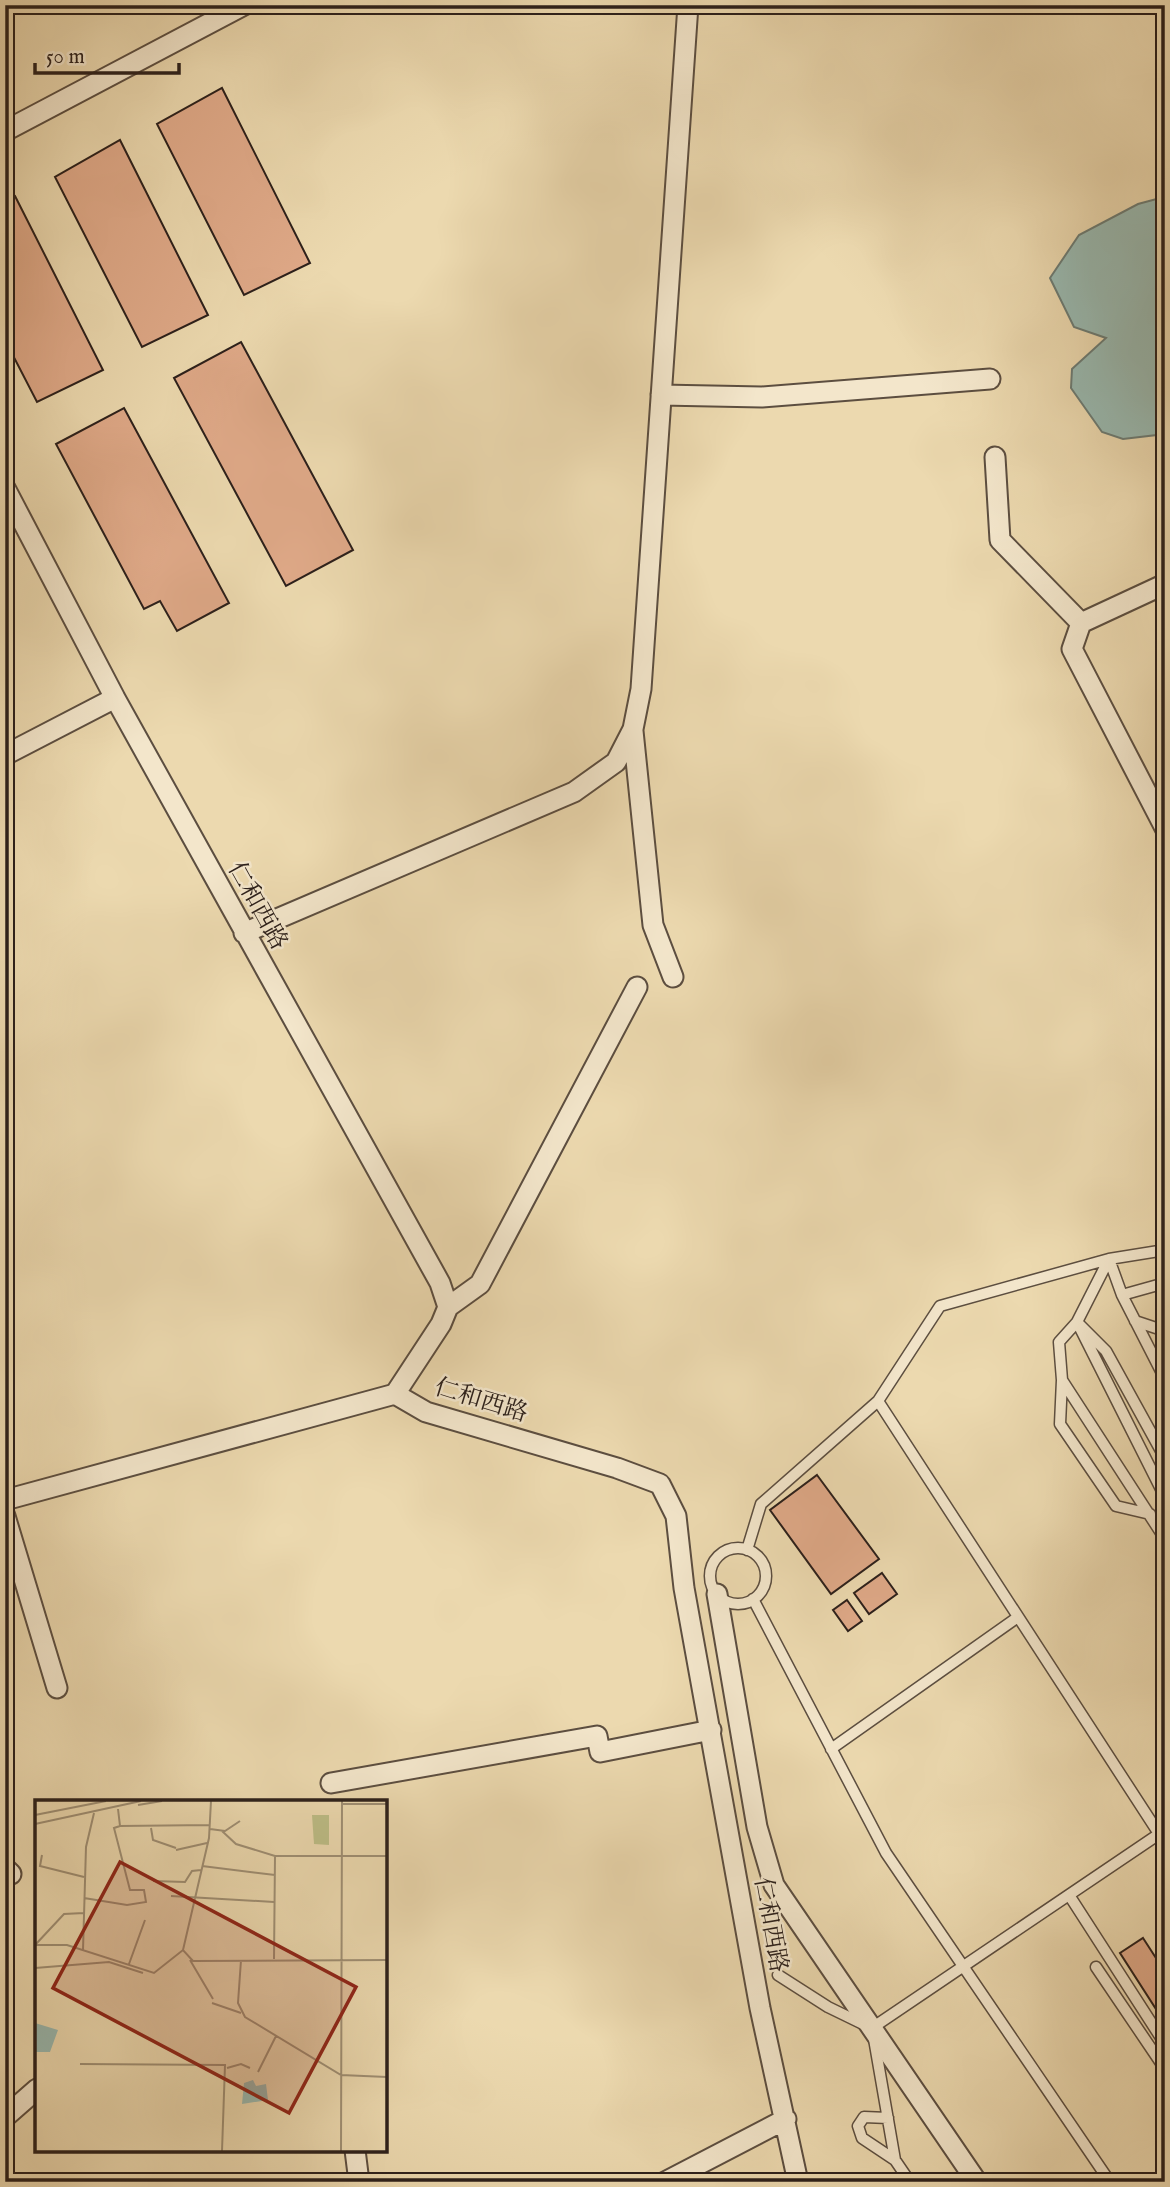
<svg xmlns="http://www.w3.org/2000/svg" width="1170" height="2187" viewBox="0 0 1170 2187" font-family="'IM FELL English','Noto Serif SC',serif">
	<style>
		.water { fill: #99b9b0; stroke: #6d7c74; stroke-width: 2 }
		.building { fill: #dfa988; stroke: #2c201b; stroke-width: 2 }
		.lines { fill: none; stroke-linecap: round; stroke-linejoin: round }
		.service-casing { stroke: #5c4e40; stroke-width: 13 }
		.minor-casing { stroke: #5c4e40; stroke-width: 23 }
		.service { stroke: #f3e6cb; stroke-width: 10 }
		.minor { stroke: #f3e6cb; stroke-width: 19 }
		.labels { text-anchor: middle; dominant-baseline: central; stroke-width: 5; stroke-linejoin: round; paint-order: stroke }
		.street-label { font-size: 24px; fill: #2c201b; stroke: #f3e6cb }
		.inset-road { fill: none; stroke: #9f8f74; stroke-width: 2 }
		.view { fill: #8f2418; fill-opacity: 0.15; stroke: #8f2418; stroke-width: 3.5 }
		.inset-edge { fill: none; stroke: #2c201b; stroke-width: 3.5 }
	</style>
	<rect width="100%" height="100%" fill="#ecd9af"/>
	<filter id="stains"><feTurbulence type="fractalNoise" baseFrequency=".00286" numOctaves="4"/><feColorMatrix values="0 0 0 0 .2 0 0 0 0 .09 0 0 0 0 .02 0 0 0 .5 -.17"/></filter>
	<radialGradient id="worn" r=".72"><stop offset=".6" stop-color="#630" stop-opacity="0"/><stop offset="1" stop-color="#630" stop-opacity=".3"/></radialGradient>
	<!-- water -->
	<path class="water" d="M1160 198 1165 201V434L1123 439 1102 432 1071 388 1072 369 1106 338 1074 327 1050 278 1079 235 1138 204Z"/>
	<!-- building -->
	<path class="building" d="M222 88 310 263 244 295 157 124Z
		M120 140 208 315 142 347 55 177Z
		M15 196 103 370 37 402 5 340V201Z
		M241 342 353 550 286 586 174 378Z
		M124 408 229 603 177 631 160 601 144 609 56 444Z
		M817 1475 879 1559 831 1594 770 1510Z
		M882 1573 897 1594 869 1614 854 1593Z
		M847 1600 862 1621 848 1631 833 1610Z
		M1143 1938 1165 1972 1163 2020 1120 1953Z"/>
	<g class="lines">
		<!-- service casing -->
		<g class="service-casing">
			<path id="service" d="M1109 1259 1077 1322 1165 1497
				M1109 1259 1122 1295 1165 1379
				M1122 1295 1165 1283
				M1135 1321 1165 1331
				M1062 1380 1060 1424 1116 1506 1150 1514
				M878 1401 1165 1843
				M1165 1458 1106 1351 1077 1322 1059 1342 1062 1380 1165 1539
				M710 1576a28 28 0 1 1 56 0a28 28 0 1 1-56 0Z
				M747 1550 761 1504 878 1401 940 1306 1109 1259 1165 1250
				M753 1599 886 1853 1110 2182
				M831 1749 1018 1617
				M1069 1895 1165 2044
				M1096 1967 1165 2069
				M778 1975 828 2007 865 2025
				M872 2028 1165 1830
				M874 2039 895 2160 910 2182
				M888 2118 864 2117 858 2126 862 2138 895 2160"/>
		</g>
		<!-- minor casing -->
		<g class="minor-casing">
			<path id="minor" d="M5 131 244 5
				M661 395 762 397 990 379
				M995 457 1000 540 1081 623
				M5 488 115 698 440 1283 448 1307 441 1324 395 1394 426 1412 617 1468 660 1484 676 1516 684 1588 760 2008 798 2182
				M1165 584 1081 623 1072 649 1165 828
				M633 731 653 925 673 977
				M5 755 115 698
				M244 933 574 792 616 762 633 729 641 689 688 5
				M448 1307 480 1284 637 987
				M5 1500 395 1394
				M5 1516 57 1688
				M717 1594 757 1827 774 1885 977 2182
				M331 1783 597 1736 600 1752 711 1730
				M5 1868 11 1874
				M5 2117 37 2089
				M355 2150 359 2182
				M665 2182 786 2119"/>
		</g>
		<!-- service -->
		<use href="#service" class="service"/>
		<!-- minor -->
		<use href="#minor" class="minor"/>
	</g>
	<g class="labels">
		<!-- street labels -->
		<g class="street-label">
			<text transform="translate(257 906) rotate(61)">仁和西路</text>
			<text transform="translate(481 1401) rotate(17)">仁和西路</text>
			<text transform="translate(770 1925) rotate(80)">仁和西路</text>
		</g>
	</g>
	<!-- overview -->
	<g transform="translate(35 1800)">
		<rect width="352" height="352" fill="#ecd9af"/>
		<path d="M277 15H294V45L279 44Z" fill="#bdbe87"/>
		<path d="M0 223 23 230 15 252H0ZM218 280 221 286 231 284 233 300 207 304 209 283Z" fill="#99b9b0"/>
		<path class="inset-road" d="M308 4H352M103 5 127 1M0 15 71 1M0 24 106 1M85 26 175 25M116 28 118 40 141 48M175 29 190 31 205 21M187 31 201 44 240 56M141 50 172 43M7 55 5 66 49 77M167 66 240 75M118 81 150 82 157 71 166 70M136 96 239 102M49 98 92 105 111 102 109 90H95L79 28 85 26 83 9M1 144 29 114 49 113M0 145H32L119 173 148 150 158 161 352 160M48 150 51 47 59 13M148 150 174 38 176 1M239 159 240 56H352M155 160 178 199M206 160 203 203 210 217 306 275 352 277M94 164 110 120M0 168 74 162 108 173M177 203 206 213M45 264 190 265 187 351M192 268 206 264 215 268M223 272 241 236M306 351 307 1"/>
		<path class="view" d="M85 62 321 187 254 313 18 188Z"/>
		<rect width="352" height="352" class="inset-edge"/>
	</g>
	<!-- margin -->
	<rect width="1170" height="2187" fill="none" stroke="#ecd9af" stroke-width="28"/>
	<rect x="7" y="7" width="1156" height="2173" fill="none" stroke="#2c201b" stroke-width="3.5"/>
	<rect x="14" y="14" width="1142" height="2159" fill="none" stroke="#2c201b" stroke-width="2"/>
	<!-- scale -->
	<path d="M35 63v10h144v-10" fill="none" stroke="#2c201b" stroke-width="3.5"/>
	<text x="46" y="63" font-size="21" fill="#2c201b" stroke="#f3e6cb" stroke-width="5" paint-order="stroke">50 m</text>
	<rect width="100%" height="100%" filter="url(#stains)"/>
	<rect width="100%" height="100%" fill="url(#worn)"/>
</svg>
